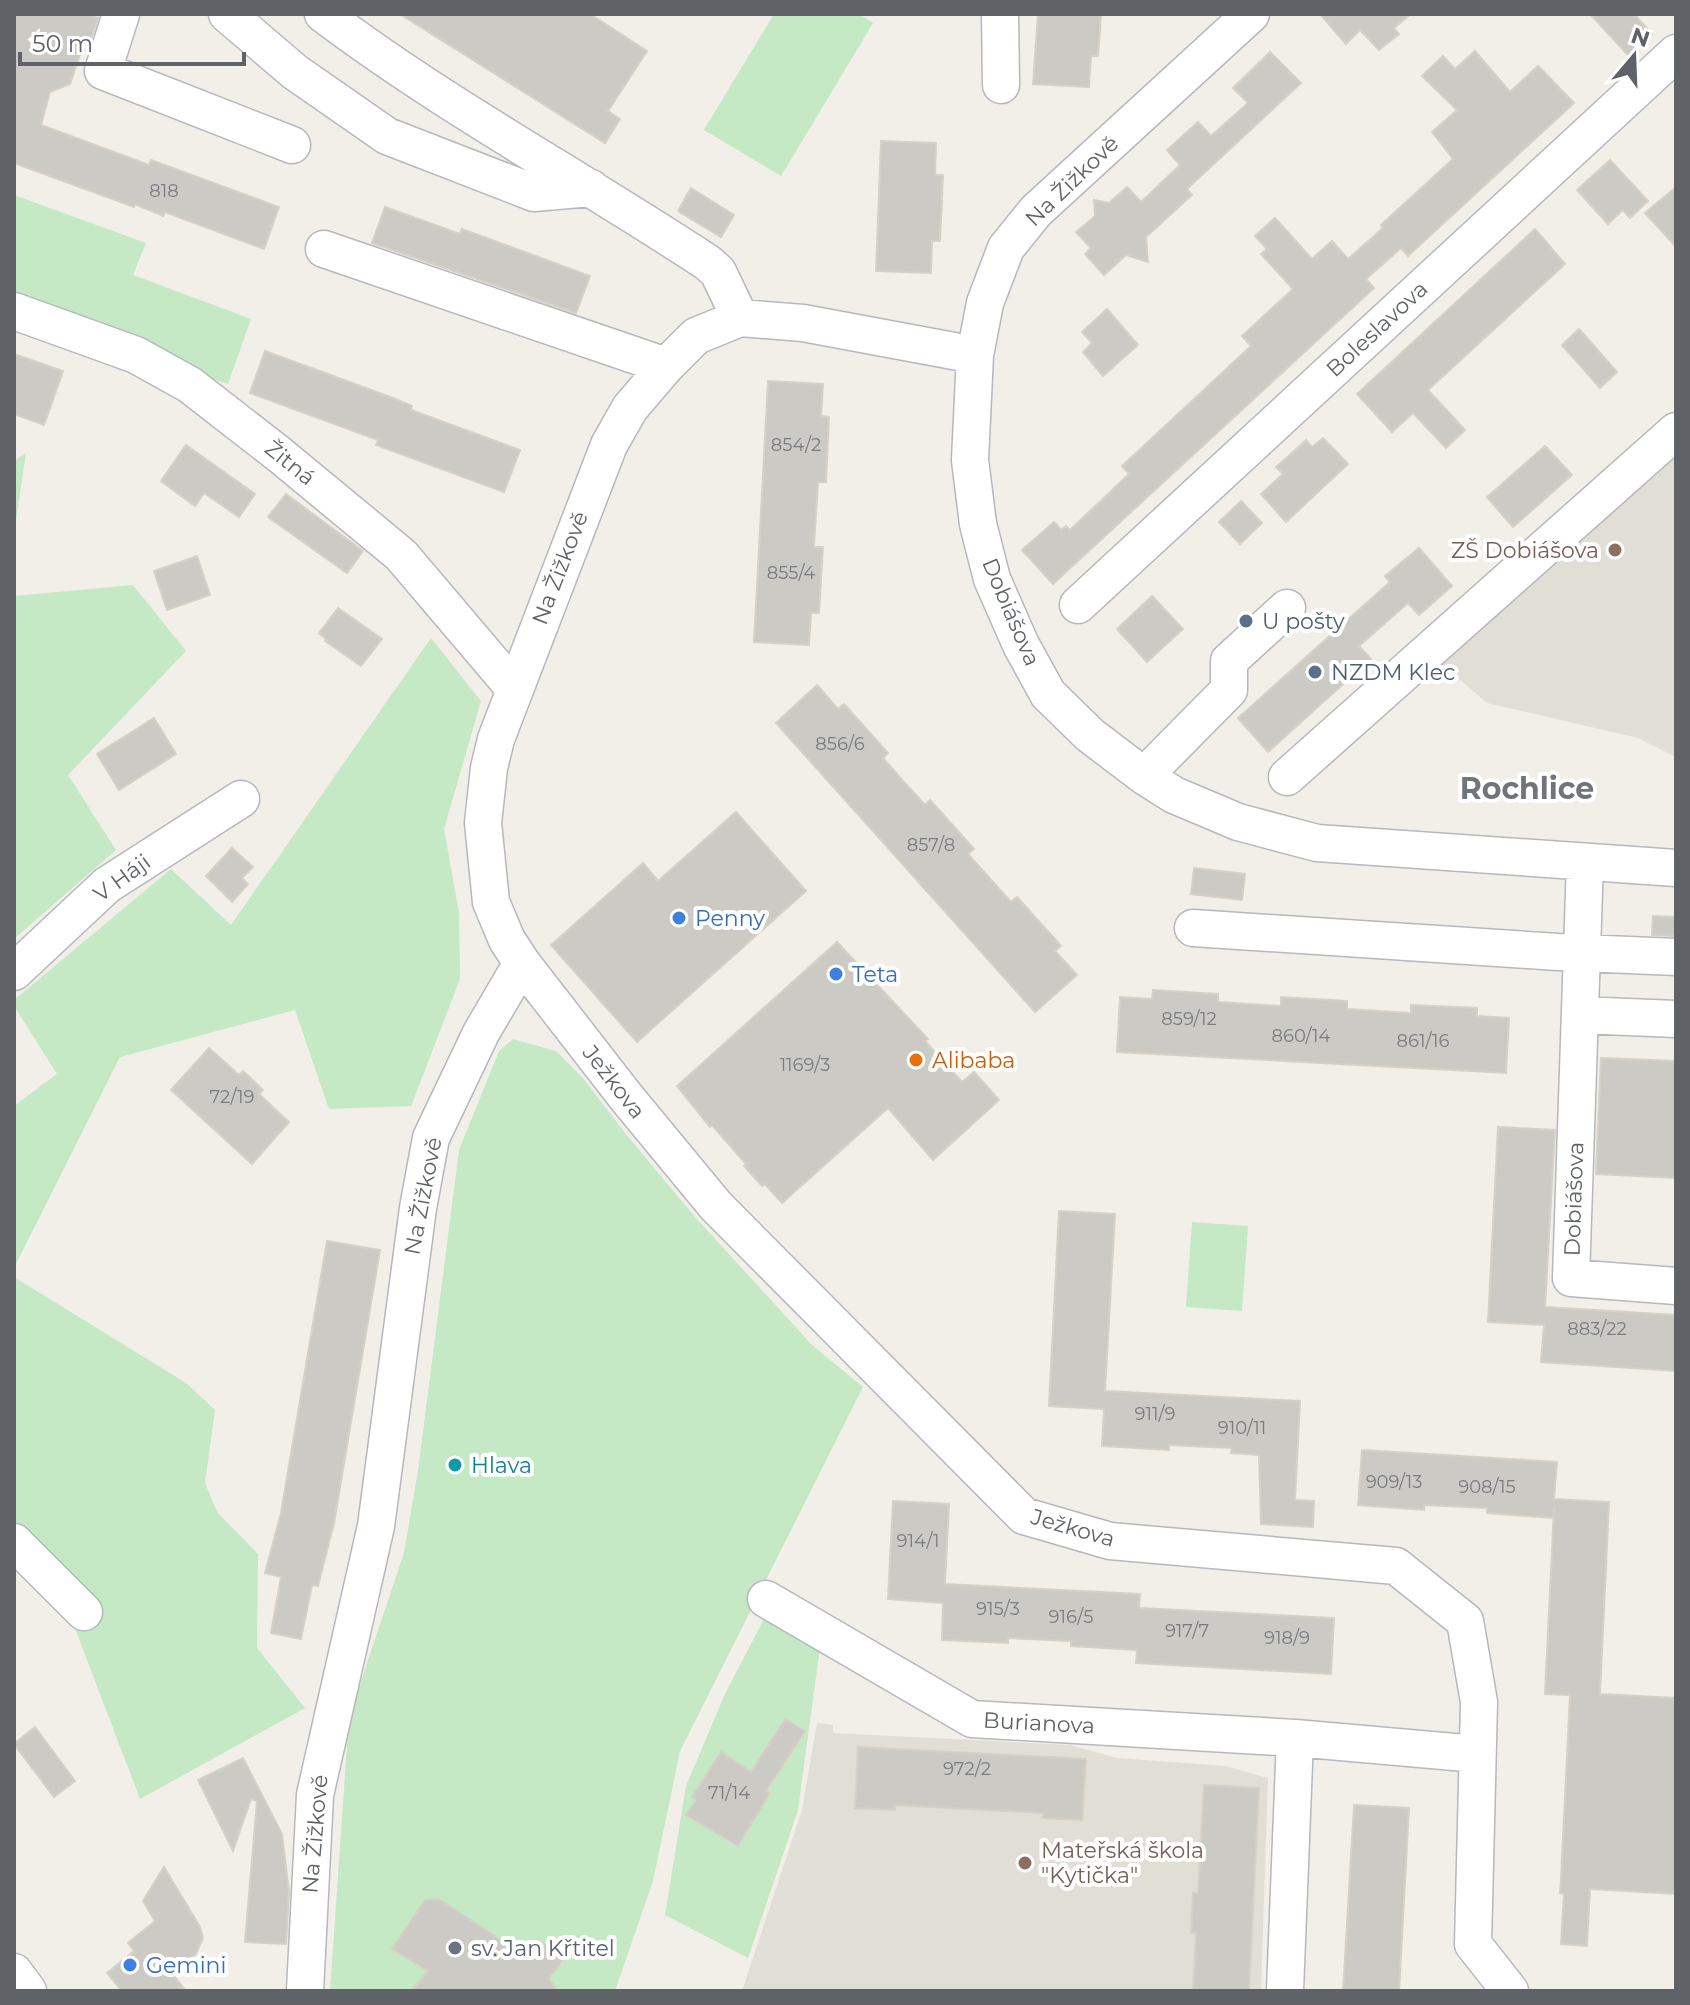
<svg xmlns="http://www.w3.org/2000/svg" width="1690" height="2005" viewBox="0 0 1690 2005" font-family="Montserrat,sans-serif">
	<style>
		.education { fill: #e1ded6 }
		.green { fill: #c5e8c5 }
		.building { fill: #cccac5; stroke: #d6d1c6; stroke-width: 2 }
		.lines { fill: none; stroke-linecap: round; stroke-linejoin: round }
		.minor-casing { stroke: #b5b8bc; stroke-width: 39 }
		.minor { stroke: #fff; stroke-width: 36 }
		.education-dot { fill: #8d6e63; stroke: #fff; stroke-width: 3 }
		.service-dot { fill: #5c6f8a; stroke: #fff; stroke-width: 3 }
		.shop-dot { fill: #3f7fe0; stroke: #fff; stroke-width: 3 }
		.food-dot { fill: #e8710a; stroke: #fff; stroke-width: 3 }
		.culture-dot { fill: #0f9aa8; stroke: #fff; stroke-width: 3 }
		.worship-dot { fill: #6b7280; stroke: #fff; stroke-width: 3 }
		.labels { text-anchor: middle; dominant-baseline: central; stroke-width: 8; stroke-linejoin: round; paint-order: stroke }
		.number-label { font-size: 18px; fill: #7a7d7f }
		.street-label { font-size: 22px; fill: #5f6368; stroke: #fff }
		.education-label { font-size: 22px; fill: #785e54; stroke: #fff; text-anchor: end }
		.service-label { font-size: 22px; fill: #4e5e75; stroke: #fff; text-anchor: start }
		.shop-label { font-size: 22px; fill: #366cbe; stroke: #fff; text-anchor: start }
		.food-label { font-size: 22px; fill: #c56008; stroke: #fff; text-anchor: start }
		.culture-label { font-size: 22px; fill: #0d838f; stroke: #fff; text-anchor: start }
		.worship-label { font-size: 22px; fill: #5b616d; stroke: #fff; text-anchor: start }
		.district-label { font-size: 30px; font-weight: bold; fill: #70757a; stroke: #fff }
	</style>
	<rect width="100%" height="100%" fill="#f1efe8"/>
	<!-- education -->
	<path class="education" d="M1676 443V757L1638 738 1487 703 1433 657Z
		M817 1723 833 1725V1733L1070 1745 1117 1758 1225 1766 1268 1778 1261 1991H742L802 1810Z"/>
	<!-- green -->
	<path class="green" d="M774 14H859L873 23 781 176 704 130Z
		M14 195 146 243 133 275 251 319 228 384 14 310Z
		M26 453 14 534V461Z
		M133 585 186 651 68 775 116 850 14 939V596Z
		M431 638 481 701 444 829 459 913 460 979 411 1106 329 1109 295 1010 120 1057 14 1268V1106L57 1074 14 1006V1000L171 869 231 925Z
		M513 1039 556 1051 583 1078 625 1133 695 1217 812 1345 863 1387 680 1751 653 1881 615 1991H557L549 1979 564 1958 538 1941 528 1958 439 1899 425 1900 428 1971 417 1984 427 1991H330L349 1717 404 1553 418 1471 459 1150 499 1051Z
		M1192 1222 1248 1226 1242 1311 1186 1307Z
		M14 1277 186 1383 215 1410 205 1483 217 1512 258 1554 257 1648 305 1708 140 1799 68 1610 14 1547Z
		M766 1615 820 1647 798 1810 748 1958 665 1915 686 1786 725 1694Z"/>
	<!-- building -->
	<path class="building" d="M14 14H95L94 16 98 18 90 43 85 40 70 84 50 92 41 125 149 165 151 160 279 207 264 249 165 212 163 216 135 204 134 207 14 163Z
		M400 14H590L647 51 608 111 620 119 605 143Z
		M1038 14H1101L1098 56H1091L1089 87 1033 84Z
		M1320 14H1411L1394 28 1399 34 1379 50 1360 30 1346 44Z
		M1590 14H1634L1652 34 1628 55Z
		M1475 51 1510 92 1538 66 1574 103 1408 256 1401 248 1366 279 1374 288 1053 584 1022 550 1054 522 1061 530 1066 526 1070 530 1129 474 1122 466 1251 346 1242 336 1293 289 1261 254 1267 249 1255 236 1275 218 1312 259 1332 241 1348 259 1383 228 1381 225 1453 159 1432 132 1457 110 1422 76 1443 56 1455 69Z
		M1270 52 1301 83 1187 189 1192 195 1146 237 1148 262 1126 255 1104 275 1085 254 1091 248 1076 232 1095 216 1094 200 1109 203 1127 187 1141 202 1180 165 1167 150 1198 122 1211 136 1248 103 1233 88Z
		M881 141 936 143 935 175H943L940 241H932L931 273 876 271Z
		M1610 160 1648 201 1630 218 1623 210 1608 224 1577 190Z
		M1676 187V247L1645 213Z
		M691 188 734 215 721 237 678 211Z
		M385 207 460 234 462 229 590 276 576 313 372 243Z
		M1535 229 1565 264 1428 390 1465 430 1446 448 1413 413 1392 432 1357 394Z
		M1107 309 1138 345 1103 376 1083 352 1092 343 1082 332Z
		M1579 329 1617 372 1600 388 1562 345Z
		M265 351 393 398 412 406 411 410 520 450 504 492 376 445 378 440 250 393Z
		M14 354 63 371 44 425 14 414Z
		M768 381 823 384 821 416 829 417 826 482H818L816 514 814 547H823L819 613H811L809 645 754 642Z
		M1323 438 1348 464 1286 522 1261 494 1283 474 1276 467 1292 453 1306 440 1312 447Z
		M186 445 255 494 239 517 204 493 195 506 161 481Z
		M1545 446 1572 475 1513 527 1487 497Z
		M286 494 363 551 347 573 268 517Z
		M1241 501 1262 523 1240 544 1219 522Z
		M1419 548 1452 586 1419 615 1408 603 1359 646 1371 659 1268 752 1238 718 1390 582 1385 576Z
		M197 556 210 595 167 610 154 571Z
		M1152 596 1183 629 1147 662 1117 629Z
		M338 608 382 639 361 666 325 641 326 639 319 633Z
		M817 685 838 709 844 704 888 753 883 758 904 782 925 805 930 800 974 849 968 854 1011 902 1017 897 1061 946 1055 951 1077 975 1035 1012 776 723Z
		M154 718 176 754 119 790 97 754Z
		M736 812 806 891 637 1042 551 945 643 863 658 881Z
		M232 848 253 867 242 878 248 884 232 902 206 876Z
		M1194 868 1245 874 1242 900 1191 894Z
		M1653 916 1676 917V936L1652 935Z
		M837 942 928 1039 925 1041 962 1082 974 1072 999 1100 933 1160 888 1108 782 1203 765 1184 762 1186 744 1166 746 1164 712 1125 710 1127 677 1086Z
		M1153 990 1218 994V1002L1281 1006V997L1347 1001V1009L1411 1013V1005L1477 1008V1016L1509 1018 1506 1073 1117 1052 1120 997 1152 999Z
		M209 1048 239 1075 243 1071 263 1090 259 1094 289 1122 252 1164 171 1090Z
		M1601 1058 1676 1061V1178L1596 1174Z
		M1498 1127 1555 1130 1545 1307 1676 1315V1371L1541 1362 1544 1325 1488 1322Z
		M1059 1211 1115 1214 1105 1391 1300 1401 1295 1500 1314 1501 1313 1527 1261 1524 1259 1455 1231 1453 1232 1448 1169 1445V1450L1102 1446 1104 1409 1049 1406Z
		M327 1241 380 1250 334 1523 318 1586 312 1585 301 1639 271 1633 281 1577 265 1573 281 1513Z
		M1362 1450 1557 1462 1554 1499 1609 1502 1600 1694 1676 1698V1894L1590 1889 1587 1946 1561 1944 1564 1894 1560 1893 1561 1879 1570 1695 1545 1694 1554 1509 1553 1518 1487 1513V1508L1424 1505V1510L1358 1505Z
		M893 1501 949 1504 945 1584 1140 1594 1139 1608 1334 1618 1331 1674 1136 1663 1137 1650 1071 1646V1641L1008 1638V1643L942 1640 943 1603 888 1599Z
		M785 1719 805 1731 766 1791 770 1793 738 1846 686 1815 696 1800 692 1797 721 1752 751 1772Z
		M35 1727 75 1781 54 1797 14 1744Z
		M858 1747 1086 1759 1082 1820 1043 1818V1813L895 1805V1810L855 1808Z
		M243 1758 282 1834 289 1892 286 1944 245 1942 257 1801 251 1799 233 1851 198 1780Z
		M1204 1785 1259 1788 1249 1991H1193L1196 1933H1191L1193 1893H1198Z
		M1354 1805 1409 1808 1399 1991H1343Z
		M164 1867 200 1927 203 1938 196 1954 173 1975 186 1991H122L107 1973 134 1951 128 1943 155 1921 143 1901Z
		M439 1899 528 1958 538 1940 564 1958 549 1979 557 1991H411L428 1971 392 1949 425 1900Z"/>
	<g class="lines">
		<!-- minor casing -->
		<g class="minor-casing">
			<path id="minor" d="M121 14 103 71 292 145
				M227 14 295 72 387 136 534 193 591 188
				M323 14C445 106 581 179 708 263L718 272 740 318
				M1000 14 1001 85
				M1251 14 1036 211 1006 248 985 303 975 355 970 460 978 524 992 579 1021 645 1048 694 1090 735 1144 776 1174 795 1238 822 1317 843 1676 868
				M324 249 666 366
				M14 311 136 355 190 385 280 455 401 555 514 688
				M975 355 803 323 740 318 696 336 666 366 630 408 609 445 496 739 489 768 483 823 491 902 507 940 522 963 626 1097 716 1206 1024 1516 1110 1541 1396 1566 1465 1621 1479 1702 1473 1944 1510 1991
				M1078 605 1676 53
				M1144 776 1229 690V661L1287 608
				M1287 777 1676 431
				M1585 862 1571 1278 1676 1286
				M1193 928 1558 952 1676 957
				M14 972 107 885 241 799
				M1580 1015 1676 1019
				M14 1542 84 1612
				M766 1599 972 1719 1295 1738 1477 1754
				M14 1972 28 1991
				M305 1991 315 1795 376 1526 418 1208 431 1138 481 1033 522 963
				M1285 1991 1295 1738"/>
		</g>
		<!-- minor -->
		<use href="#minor" class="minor"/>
	</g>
	<!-- markers -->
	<g class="education-dot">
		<circle cx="1615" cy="550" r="8"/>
		<circle cx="1025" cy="1863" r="8"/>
	</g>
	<g class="service-dot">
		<circle cx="1246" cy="621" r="8"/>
		<circle cx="1315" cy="672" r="8"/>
	</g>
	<g class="shop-dot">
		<circle cx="679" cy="918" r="8"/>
		<circle cx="836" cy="974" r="8"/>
		<circle cx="130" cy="1965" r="8"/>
	</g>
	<circle class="food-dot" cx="916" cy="1060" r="8"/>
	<circle class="culture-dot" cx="455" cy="1465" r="8"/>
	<circle class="worship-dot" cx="455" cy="1948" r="8"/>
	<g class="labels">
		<!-- number labels -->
		<g class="number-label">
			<text x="164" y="191">818</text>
			<text x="796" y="445">854/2</text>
			<text x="791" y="573">855/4</text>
			<text x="840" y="744">856/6</text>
			<text x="931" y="845">857/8</text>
			<text x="1189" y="1019">859/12</text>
			<text x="1301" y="1036">860/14</text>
			<text x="1423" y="1041">861/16</text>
			<text x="805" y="1065">1169/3</text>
			<text x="232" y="1097">72/19</text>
			<text x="1597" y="1329">883/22</text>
			<text x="1155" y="1414">911/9</text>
			<text x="1242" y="1428">910/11</text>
			<text x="1394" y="1482">909/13</text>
			<text x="1487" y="1487">908/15</text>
			<text x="918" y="1541">914/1</text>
			<text x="998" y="1609">915/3</text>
			<text x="1071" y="1617">916/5</text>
			<text x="1187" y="1631">917/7</text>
			<text x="1287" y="1638">918/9</text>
			<text x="967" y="1769">972/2</text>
			<text x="729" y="1793">71/14</text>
		</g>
		<!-- street labels -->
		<g class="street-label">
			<text transform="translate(1072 181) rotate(-44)">Na Žižkově</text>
			<text transform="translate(1377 329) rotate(-43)">Boleslavova</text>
			<text transform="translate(290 463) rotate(39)">Žitná</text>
			<text transform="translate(560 568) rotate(-69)">Na Žižkově</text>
			<text transform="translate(1011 612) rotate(67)">Dobiášova</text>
			<text transform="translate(122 878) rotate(-36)">V Háji</text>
			<text transform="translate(614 1082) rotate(52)">Ježkova</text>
			<text transform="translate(423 1196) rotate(-79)">Na Žižkově</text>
			<text transform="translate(1574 1199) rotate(-88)">Dobiášova</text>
			<text transform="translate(1073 1528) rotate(16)">Ježkova</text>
			<text transform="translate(1039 1723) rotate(3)">Burianova</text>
			<text transform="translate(315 1834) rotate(-85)">Na Žižkově</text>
		</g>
		<!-- education labels -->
		<g class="education-label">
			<text x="1599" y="550">ZŠ Dobiášova</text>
			<text x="1041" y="1850" text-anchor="start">Mateřská škola<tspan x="1041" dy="25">"Kytička"</tspan></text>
		</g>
		<!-- service labels -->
		<g class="service-label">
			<text x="1262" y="621">U pošty</text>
			<text x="1331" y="672">NZDM Klec</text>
		</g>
		<!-- shop labels -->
		<g class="shop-label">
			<text x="695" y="918">Penny</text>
			<text x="852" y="974">Teta</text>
			<text x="146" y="1965">Gemini</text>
		</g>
		<!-- food labels -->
		<g class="food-label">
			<text x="932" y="1060">Alibaba</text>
		</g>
		<!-- culture labels -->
		<g class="culture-label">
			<text x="471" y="1465">Hlava</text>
		</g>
		<!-- worship labels -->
		<g class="worship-label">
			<text x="471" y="1948">sv. Jan Křtitel</text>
		</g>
		<!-- district labels -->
		<g class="district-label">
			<text x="1527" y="788">Rochlice</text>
		</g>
	</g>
	<!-- border -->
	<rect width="1690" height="2005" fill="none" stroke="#5f6368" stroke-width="32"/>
	<!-- north arrow -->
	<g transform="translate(1634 56) rotate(19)" stroke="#ffffff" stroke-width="6" paint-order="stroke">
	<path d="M0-6L14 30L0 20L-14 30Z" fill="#5f6368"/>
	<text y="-12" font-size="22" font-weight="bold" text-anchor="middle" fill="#5f6368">N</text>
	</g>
	<!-- scale -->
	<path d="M20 52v12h224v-12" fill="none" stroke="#5f6368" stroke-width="4"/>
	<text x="32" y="52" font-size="24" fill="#5f6368" stroke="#ffffff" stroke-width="6" paint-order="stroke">50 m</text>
</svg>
